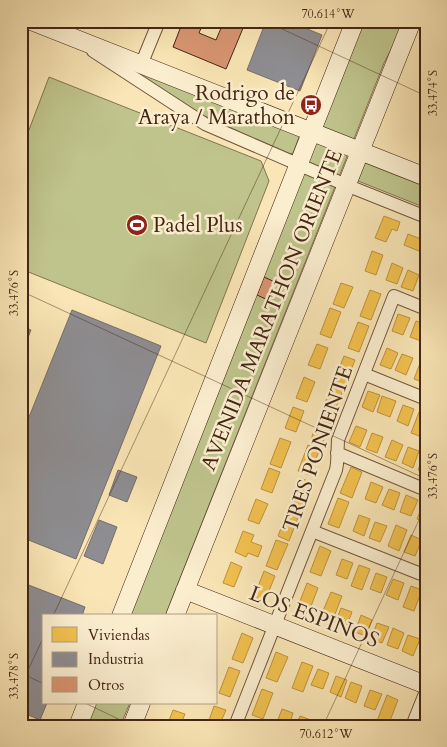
<svg xmlns="http://www.w3.org/2000/svg" width="447" height="747" viewBox="0 0 447 747" font-family="Cardo,serif">
	<style>
		.green { fill: #bfc48c; stroke: #827450 }
		.homes { fill: #f2c14e; stroke: #be923d }
		.industry { fill: #8d8d92; stroke: #776e6c }
		.building { fill: #d99572; stroke: #442515 }
		.lines { fill: none; stroke-linecap: round; stroke-linejoin: round }
		.street-casing { stroke: #71553d; stroke-width: 14 }
		.secondary-casing { stroke: #442515; stroke-width: 19 }
		.street { stroke: #fbeecf; stroke-width: 12 }
		.secondary { stroke: #fbeecf; stroke-width: 18 }
		.ticks { fill: none; stroke: #442515; stroke-width: 1; stroke-opacity: 0.45 }
		.labels { text-anchor: middle; dominant-baseline: central; stroke-width: 5; stroke-linejoin: round; paint-order: stroke }
		.poi-label { font-size: 21px; fill: #442515; stroke: #fbeecf; text-anchor: end }
		.street-label { font-size: 21px; fill: #442515; stroke: #fbeecf }
		.neatline { fill: none; stroke: #442515; stroke-width: 2 }
		.ticks-label { font-size: 12px; text-anchor: middle; fill: #442515 }
	</style>
	<rect width="100%" height="100%" fill="#f9e5b5"/>
	<filter id="stains"><feTurbulence type="fractalNoise" baseFrequency=".004" numOctaves="4"/><feColorMatrix values="0 0 0 0 .2 0 0 0 0 .09 0 0 0 0 .02 0 0 0 .5 -.17"/></filter>
	<radialGradient id="worn" r=".72"><stop offset=".6" stop-color="#630" stop-opacity="0"/><stop offset="1" stop-color="#630" stop-opacity=".3"/></radialGradient>
	<!-- green -->
	<path class="green" d="M359 21H406L384 63 165 616H126Z
		M139 70 298 132 299 137 293 153 289 154 198 113 136 76Z
		M49 77 261 161 269 181 206 343 21 269V151Z
		M365 163 426 187V208L358 181Z
		M91 703H130L120 726H82Z"/>
	<!-- homes -->
	<path class="homes" d="M384 216 400 222 397 231 392 229 386 242 375 238Z
		M408 234 426 241 424 253 404 245Z
		M372 251 383 255 376 275 365 271Z
		M392 263 403 268 397 284 386 280Z
		M408 270 419 275 413 291 401 287Z
		M425 277H426V296L419 293Z
		M341 283 353 287 344 308 333 304Z
		M370 290 381 294 371 320 360 316Z
		M330 308 341 312 331 338 320 334Z
		M398 314 410 318 403 335 392 331Z
		M416 321 426 324 421 341 410 337Z
		M358 322 369 326 359 352 348 348Z
		M317 344 328 348 320 369 308 365Z
		M387 348 398 353 391 369 380 365Z
		M402 354 413 358 406 375 395 370Z
		M344 356 355 360 345 386 334 382Z
		M422 358 426 359 425 383 414 379Z
		M304 377 315 382 307 402 296 398Z
		M332 385 343 390 333 416 322 411Z
		M368 391 380 395 373 412 362 407Z
		M382 396 396 401 390 417 377 412Z
		M403 405 414 409 408 426 397 421Z
		M293 407 304 411 296 432 285 428Z
		M419 412 426 415V428L422 437 411 433Z
		M321 413 332 418 322 444 311 439Z
		M356 426 367 430 360 447 349 442Z
		M372 433 383 437 377 453 366 449Z
		M280 438 291 442 281 468 270 464Z
		M392 440 403 445 396 461 385 457Z
		M308 445 320 449 309 475 298 471Z
		M408 447 419 451 413 468 402 463Z
		M424 454H426V473L418 470Z
		M351 467 362 472 352 498 340 493Z
		M269 468 280 472 272 493 261 489Z
		M301 478 312 483 302 509 291 504Z
		M371 482 383 487 376 503 365 499Z
		M389 489 400 493 394 510 382 505Z
		M406 495 418 500 411 516 400 512Z
		M338 498 349 502 339 528 328 524Z
		M256 499 268 504 259 524 248 520Z
		M424 502 426 503V522L417 519Z
		M288 510 299 515 289 541 278 536Z
		M359 515 370 519 364 536 353 531Z
		M375 522 387 526 380 542 369 538Z
		M396 525 407 530 399 551 388 546Z
		M243 531 254 535 251 542 262 546 258 557 248 553 246 557 235 552Z
		M411 535 422 540 415 556 404 552Z
		M276 540 288 544 277 570 266 566Z
		M320 546 331 551 321 576 310 572Z
		M426 549V562L421 560Z
		M342 559 353 563 347 579 336 575Z
		M231 562 242 567 234 587 223 583Z
		M359 565 370 569 362 590 351 586Z
		M264 571 275 576 265 601 254 597Z
		M376 573 387 577 381 593 370 589Z
		M393 579 404 583 398 600 386 595Z
		M307 583 318 588 308 614 297 609Z
		M411 586 422 590 414 611 403 607Z
		M331 592 342 596 332 622 320 618Z
		M426 598V616L420 613Z
		M341 608 352 612 346 628 335 624Z
		M361 615 372 620 366 636 355 632Z
		M377 623 389 627 382 643 371 639Z
		M393 628 404 633 398 649 387 645Z
		M242 633 253 638 243 663 232 659Z
		M408 635 420 639 413 656 402 651Z
		M276 652 288 657 277 682 266 678Z
		M302 662 313 666 303 692 292 688Z
		M229 667 240 671 230 697 219 693Z
		M318 669 329 673 323 689 311 685Z
		M336 676 347 680 341 697 330 692Z
		M351 682 362 686 356 703 345 698Z
		M262 689 273 693 263 719 252 715Z
		M370 690 382 694 375 710 364 706Z
		M387 695 398 700 388 726 377 721Z
		M214 706 226 710 219 726H207Z
		M282 709 293 713 289 726 276 725Z
		M173 710 185 714 180 726H167Z
		M300 716 311 720 309 726H296Z"/>
	<!-- industry -->
	<path class="industry" d="M266 21H288L322 35 300 91 247 70Z
		M72 310 161 346 76 559 21 537V437Z
		M21 326 31 330 21 355Z
		M118 470 137 477 127 502 109 495Z
		M99 520 117 527 103 564 84 556Z
		M21 582 85 607 82 616H44V703H47L40 720 24 713 21 721Z"/>
	<!-- building -->
	<path class="building" d="M183 21H204L199 33 216 40 224 21H246L226 69 173 47Z
		M264 277 275 282 268 300 257 295Z"/>
	<g class="lines">
		<!-- street casing -->
		<g class="street-casing">
			<path id="street" d="M93 51 205 124 346 185 426 217
				M141 65 159 21
				M364 374 426 399
				M337 453 426 490
				M312 531 426 576
				M235 726 336 470 337 464 338 440 394 296 426 309
				M412 726 426 691"/>
		</g>
		<!-- secondary casing -->
		<g class="secondary-casing">
			<path id="secondary" d="M31 21 426 177
				M185 590 426 685
				M121 616 355 21
				M175 616 412 21
				M78 726 87 703
				M132 726 141 703"/>
		</g>
		<!-- street -->
		<use href="#street" class="street"/>
		<!-- secondary -->
		<use href="#secondary" class="secondary"/>
	</g>
	<!-- ticks -->
	<path class="ticks" d="M265 21 426 96M21 291 426 479M53 616 331 21M21 673 44 684M21 685 44 636M85 703 133 726M323 726 426 505"/>
	<!-- icons -->
	<defs>
		<g id="bus-disc" transform="scale(1.125)"><circle r="9.5" fill="#8f2418" stroke="#fbeecf"/><path d="M-5-6H5V4H4V6H2V4H-2V6H-4V4H-5ZM-3.5-4V0h7V-4ZM-3.5 1.2v1.5H-2V1.2ZM2 1.2v1.5H3.5V1.2Z" fill="#fff"/></g>
		<g id="stadium-disc" transform="scale(1.125)"><circle r="9.5" fill="#8f2418" stroke="#fbeecf"/><path d="M0-5a6.5 5 0 1 0 0 10a6.5 5 0 1 0 0-10ZM-3.5-1.8h7v3.6h-7Z" fill="#fff"/></g>
	</defs>
	<g fill-rule="evenodd">
		<use href="#bus-disc" x="311" y="105"/>
		<use href="#stadium-disc" x="137" y="225"/>
	</g>
	<g class="labels">
		<!-- poi labels -->
		<g class="poi-label">
			<text x="295" y="93">Rodrigo de<tspan x="295" dy="24">Araya / Marathon</tspan></text>
			<text x="153" y="225" text-anchor="start">Padel Plus</text>
		</g>
		<!-- street labels -->
		<g class="street-label">
			<text transform="translate(272 310) rotate(-68)">AVENIDA MARATHON ORIENTE</text>
			<text transform="translate(318 449) rotate(-71)">TRES PONIENTE</text>
			<text transform="translate(314 617) rotate(21)">LOS ESPINOS</text>
		</g>
	</g>
	<!-- margin -->
	<rect width="447" height="747" fill="none" stroke="#f9e5b5" stroke-width="55"/>
	<!-- legend -->
	<rect x="42" y="614" width="175" height="90" fill="#fbeecf" stroke="#b29e85"/>
	<rect x="52" y="627" width="25" height="15" fill="#f2c14e" stroke="#b29e85"/>
	<text x="88" y="640" font-size="15" fill="#442515">Viviendas</text>
	<rect x="52" y="652" width="25" height="15" fill="#8d8d92" stroke="#b29e85"/>
	<text x="88" y="664" font-size="15" fill="#442515">Industria</text>
	<rect x="52" y="677" width="25" height="15" fill="#d99572" stroke="#b29e85"/>
	<text x="88" y="690" font-size="15" fill="#442515">Otros</text>
	<rect x="28" y="28" width="392" height="692" class="neatline"/>
	<g class="ticks-label">
		<text x="328" y="18">70.614°W</text>
		<text transform="translate(433 93) rotate(-90)" y="4">33.474°S</text>
		<text transform="translate(14 293) rotate(-90)" y="4">33.476°S</text>
		<text transform="translate(433 476) rotate(-90)" y="4">33.476°S</text>
		<text transform="translate(14 676) rotate(-90)" y="4">33.478°S</text>
		<text x="326" y="738">70.612°W</text>
	</g>
	<rect width="100%" height="100%" filter="url(#stains)"/>
	<rect width="100%" height="100%" fill="url(#worn)"/>
</svg>
